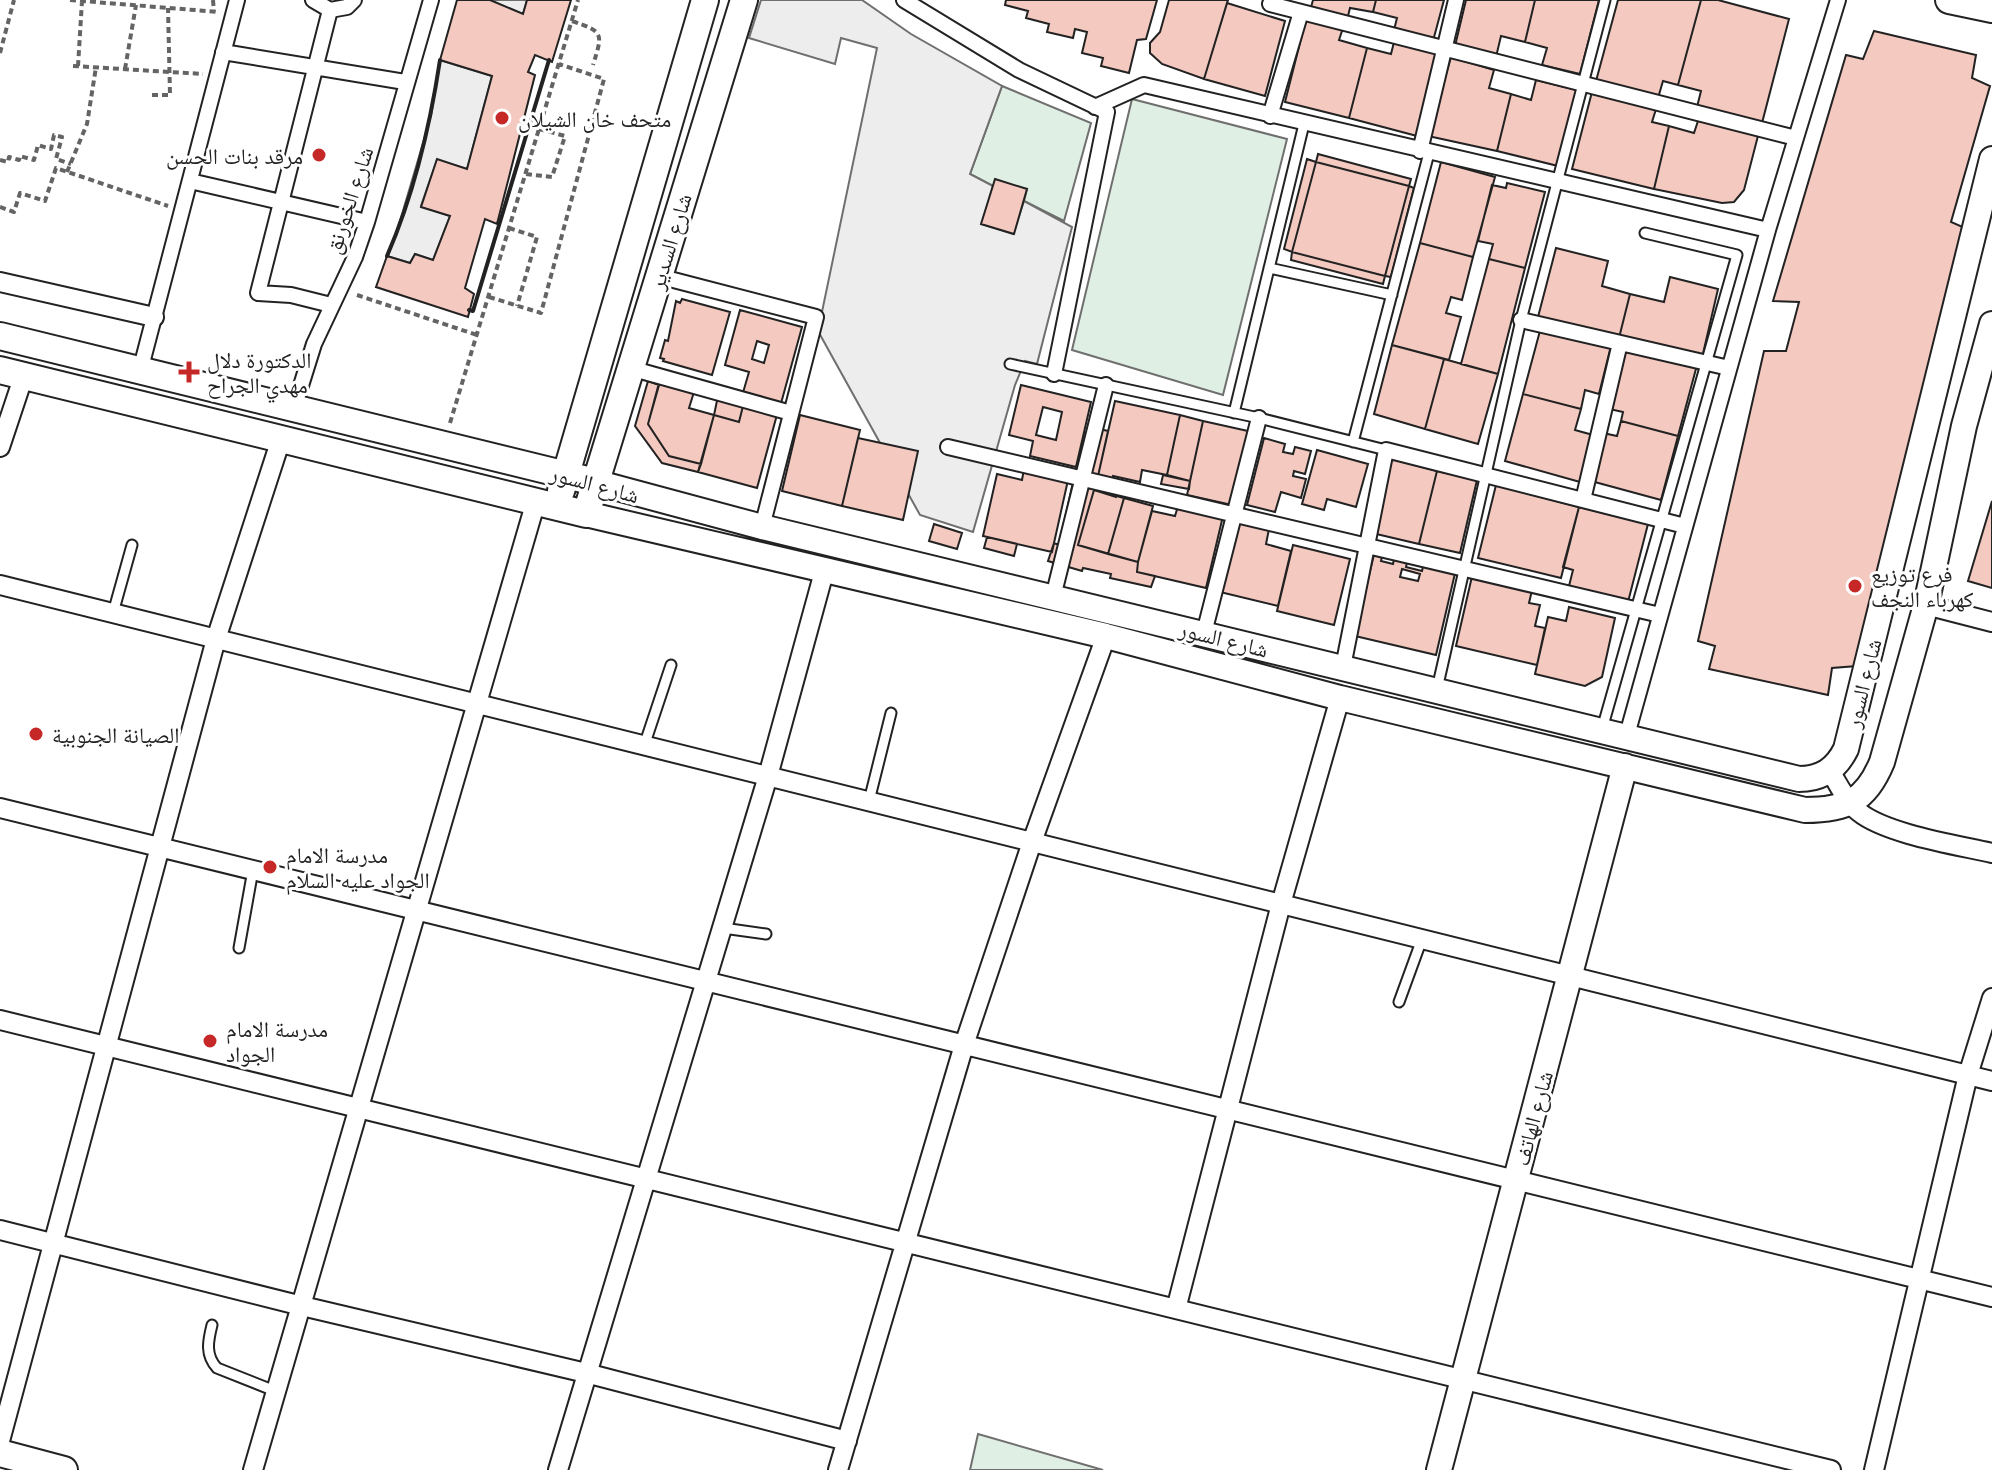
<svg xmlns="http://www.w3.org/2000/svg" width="1992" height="1470" viewBox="0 0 1992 1470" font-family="'Noto Sans','Noto Naskh Arabic',sans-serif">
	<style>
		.green { fill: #e0efe3; stroke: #6f6f6f; stroke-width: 2 }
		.parking { fill: #ededed; stroke: #6f6f6f; stroke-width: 2 }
		.building { fill: #f3c9c0; stroke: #222; stroke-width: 2; fill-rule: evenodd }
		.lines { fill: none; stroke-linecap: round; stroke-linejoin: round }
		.service-casing { stroke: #222; stroke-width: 13 }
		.pedestrian-casing { stroke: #222; stroke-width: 18 }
		.minor-casing { stroke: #222; stroke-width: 22 }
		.tertiary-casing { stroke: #222; stroke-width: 28 }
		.secondary-casing { stroke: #222; stroke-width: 30 }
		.path { stroke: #646464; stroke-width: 4; stroke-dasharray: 6 4; stroke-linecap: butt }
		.service { stroke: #fff; stroke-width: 9 }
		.pedestrian { stroke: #fff; stroke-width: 14 }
		.minor { stroke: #fff; stroke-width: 18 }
		.tertiary { stroke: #fff; stroke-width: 24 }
		.secondary { stroke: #fff; stroke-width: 26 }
		.wall { stroke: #222; stroke-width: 4 }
		.poi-dot { fill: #c62828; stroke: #fff; stroke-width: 3 }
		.labels { text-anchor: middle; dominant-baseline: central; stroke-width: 6; stroke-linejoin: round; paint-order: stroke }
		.poi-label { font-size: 22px; fill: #222; stroke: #fff; text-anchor: start }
		.street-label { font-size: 22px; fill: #222; stroke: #fff }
	</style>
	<rect width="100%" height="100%" fill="#fff"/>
	<!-- green -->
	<path class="green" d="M1002 86 1091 123 1064 221 1024 201 1027 189 993 186 970 174Z
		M1132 99 1287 139 1223 395 1072 350Z
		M978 1434 1103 1470H970Z"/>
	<!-- parking -->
	<path class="parking" d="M490 0H527L523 14Z
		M761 0H862L911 34 1002 86 970 174 993 186 982 224 1013 234 1024 201 1072 227 1037 364 1025 361 1015 385 973 532 920 515 818 331 877 48 841 38 835 64 749 38Z
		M440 60 492 76 467 169 437 160 421 206 450 216 433 260 415 254 410 263 387 256 397 231 431 116Z"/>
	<!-- building -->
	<path class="building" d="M457 0H490L523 14 527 0H571L552 62 535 55 528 72 535 75 497 224 485 219 465 288 474 294 468 317 376 287 387 256 410 263 415 254 433 260 450 216 421 207 437 159 467 169 492 76 440 60Z
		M1006 0H1157L1146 39 1137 40 1129 73 1101 66 1103 58 1082 53 1087 32 1075 29 1073 38 1047 32 1049 24 1026 18 1028 11 1005 5Z
		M1169 0H1228L1204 79 1162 64 1150 53V43L1160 32Z
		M1313 0H1376L1373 12 1350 8 1347 20 1310 11Z
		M1376 0H1444L1433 41 1394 30 1397 18 1373 12Z
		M1466 0H1535L1525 42 1501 36 1496 57 1455 46Z
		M1535 0H1599L1580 74 1542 65 1547 48 1525 42Z
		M1618 0H1701L1678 85 1663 81 1658 98 1596 81Z
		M1701 0H1718L1789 19 1762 123 1697 107 1701 91 1678 85Z
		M1227 3 1285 21 1265 96 1204 79Z
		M1306 19 1343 28 1339 40 1367 48 1349 118 1285 102Z
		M1874 31 1976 55 1972 78 1990 86 1951 222 1965 228 1857 666 1832 668 1828 695 1709 669 1715 646 1698 641 1764 351H1786L1799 302 1773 301 1846 55 1863 59Z
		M1394 42 1439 54 1417 136 1349 118 1367 48 1391 54Z
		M1451 57 1494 70 1489 88 1511 94 1497 151 1428 136Z
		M1536 80 1577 90 1558 166 1497 151 1511 94 1531 100Z
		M1593 88 1657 106 1652 122 1669 126 1654 189 1572 169Z
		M1700 115 1759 132 1744 190 1734 202 1722 203 1654 189 1669 126 1694 133Z
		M1318 154 1411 179 1409 186 1316 162Z
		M1307 159 1316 162 1292 252 1284 249Z
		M1316 162 1409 186 1385 276 1292 252Z
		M1441 162 1495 177 1473 257 1420 243Z
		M995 179 1027 189 1014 234 981 224Z
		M1507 183 1545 192 1525 268 1489 259 1493 244 1478 241 1492 185 1506 188Z
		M1409 186 1414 188 1391 277 1385 276Z
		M1420 243 1473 257 1462 300 1451 297 1446 313 1461 317 1449 360 1392 345Z
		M1556 248 1608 261 1602 286 1630 294 1619 338 1538 317Z
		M1292 252 1385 276 1383 284 1291 260Z
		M1489 259 1525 268 1498 374 1461 364Z
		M1670 277 1718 289 1702 358 1619 338 1630 294 1664 302Z
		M682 299 730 312 712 375 663 361 664 359 660 358 665 340 668 341 676 301 680 303Z
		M740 310 802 327 780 407 742 396 749 372 725 365ZM757 341 769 345 764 363 752 359Z
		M1541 327 1611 346 1599 394 1585 390 1581 409 1523 394Z
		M1392 345 1444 359 1425 429 1374 414Z
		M1622 345 1697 365 1678 436 1621 421 1623 412 1605 408Z
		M1444 359 1498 374 1478 444 1425 429Z
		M648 381 659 385 648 424 669 456 701 464 698 472 662 463 635 426Z
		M659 383 694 392 689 408 714 415 701 464 669 456 648 424Z
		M1021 385 1091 402 1076 467 1030 456 1033 441 1009 435ZM1043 407 1062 412 1056 440 1036 435Z
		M1523 394 1581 409 1575 430 1593 435 1580 482 1505 461Z
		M718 396 744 402 739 422 714 415Z
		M1115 401 1180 415 1167 475 1142 470 1140 482 1113 476 1112 479 1098 476Z
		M744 402 778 411 757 488 698 472 714 415 739 422Z
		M800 415 860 430 842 506 782 491Z
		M1180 415 1203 421 1190 481 1167 475Z
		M1203 421 1248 431 1232 505 1187 495Z
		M1621 421 1678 436 1661 500 1591 481 1603 433 1617 436Z
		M1100 429 1108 431 1098 476 1120 482 1116 497 1094 490 1078 545 1138 562 1137 572 1155 576 1151 587 1110 578 1111 574 1083 568 1082 571 1048 561 1054 543 1059 545 1084 433 1097 435Z
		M858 438 918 451 903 520 842 506Z
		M1264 438 1285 444 1283 452 1293 454 1295 447 1311 451 1305 474 1294 471 1293 476 1306 479 1301 498 1281 492 1275 512 1247 505Z
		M1317 450 1368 464 1356 507 1327 499 1324 510 1302 504Z
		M1392 459 1437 471 1419 544 1372 533Z
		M1024 469 1068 480 1052 552 983 536 997 474 1022 480Z
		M1437 471 1477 480 1460 553 1419 544Z
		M1163 475 1190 481 1189 489 1161 484Z
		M1496 485 1579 507 1561 578 1478 558Z
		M1094 490 1124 498 1108 554 1078 545Z
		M1124 498 1153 506 1138 562 1108 554Z
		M1992 501V588L1968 581Z
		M1178 506 1223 516 1206 588 1137 572 1138 562 1152 511 1175 516Z
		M1579 507 1648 524 1628 602 1569 586 1573 570 1563 567Z
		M1237 521 1269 529 1266 544 1291 551 1278 606 1220 592Z
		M934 524 962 533 957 549 929 541Z
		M987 537 1017 544 1014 556 984 548Z
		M1293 545 1350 559 1334 625 1277 611Z
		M1375 550 1383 552 1381 561 1393 564 1395 555 1408 558 1406 567 1422 571 1424 562 1456 569 1436 655 1355 636ZM1402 569 1420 574 1418 581 1400 577Z
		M1473 572 1533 586 1529 603 1540 605 1535 626 1545 628 1537 665 1456 646Z
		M1569 607 1615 618 1602 677 1585 686 1535 674 1548 617 1566 621Z"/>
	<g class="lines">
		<!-- service casing -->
		<g class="service-casing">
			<path id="service" d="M1269 268 1392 295
				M1010 364 1259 418 1386 450
				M1234 413 1304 124
				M1353 442 1429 153
				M113 613 132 545
				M1437 689 1521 320 1605 0
				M1602 729 1737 255 1645 233
				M644 746 671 665
				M869 801 891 713
				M723 928 766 934
				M239 948 253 870
				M1399 1002 1422 939
				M212 1325C208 1341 205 1355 217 1368L275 1391"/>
		</g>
		<!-- pedestrian casing -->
		<g class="pedestrian-casing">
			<path id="pedestrian" d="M313 0 330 10 347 7 354 0
				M904 0 1019 70 1107 112 1054 374
				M1270 4 1796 138
				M330 10 258 293 291 295 331 305
				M223 52 405 82
				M1095 107 1144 85 1768 230
				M1270 116 1301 12
				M1420 151 1456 0
				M190 181 367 222
				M658 276 816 317 762 527
				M1521 320 1729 368
				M630 368 791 413
				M140 371 237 0
				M294 408 314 344 355 257 367 222 431 0
				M948 447 1660 615
				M1583 500 1620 343
				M1053 597 1106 385
				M1204 633 1259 418
				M1343 667 1386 450 1685 526
				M1627 735 1768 230 1838 0"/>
		</g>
		<!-- minor casing -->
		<g class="minor-casing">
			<path id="minor" d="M0 282 154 317
				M0 447 24 375
				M0 585 1992 1081
				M1926 605 1992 622
				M1830 771C1839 785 1846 802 1859 812 1886 834 1957 845 1992 853
				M0 808 1992 1297
				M0 1020 1831 1470
				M0 1230 302 1306 586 1373 847 1441
				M1176 1309 1281 904 1340 698
				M0 1441 216 639 281 439
				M253 1470 536 501
				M558 1470 768 776 824 572
				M838 1470 964 1045 1032 842 1106 636
				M1874 1470 1968 1075 1992 998"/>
		</g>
		<!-- tertiary casing -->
		<g class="tertiary-casing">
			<path id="tertiary" d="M595 482 762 527 1799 779C1822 779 1836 769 1846 749L1992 159
				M586 514 1106 636 1340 698 1805 810C1846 810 1866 801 1882 762L1926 605 1964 426 1992 324
				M1439 1470 1625 766"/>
		</g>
		<!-- secondary casing -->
		<g class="secondary-casing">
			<path id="secondary" d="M1949 0 1992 9
				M0 336 595 482
				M0 370 586 514 744 0
				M561 491 705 0
				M0 1453 64 1470"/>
		</g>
		<!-- path -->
		<path class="path" d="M70 0 219 12
			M213 0 214 12
			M572 21C604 32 603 33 593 65
			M0 53 14 0
			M73 66 203 74
			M78 66 82 1
			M125 69 136 5
			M152 95H170L168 8
			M0 160 8 162 9 157 19 160 20 156 34 160 38 145 51 149 54 135 62 137 56 159 71 164
			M67 172 87 124 96 67
			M526 174 552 177 565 136 539 129
			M0 207 14 212 20 193 45 201 56 168 168 206
			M509 228 537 237 517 306
			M357 295 477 335
			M489 297 541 313 604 79 559 64
			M450 423 578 0"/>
		<!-- service -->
		<use href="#service" class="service"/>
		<!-- pedestrian -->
		<use href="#pedestrian" class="pedestrian"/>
		<!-- minor -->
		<use href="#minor" class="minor"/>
		<!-- tertiary -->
		<use href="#tertiary" class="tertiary"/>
		<!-- secondary -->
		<use href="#secondary" class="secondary"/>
		<!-- wall -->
		<path class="wall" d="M387 256C414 194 430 126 440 60
			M469 310 473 311 549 60"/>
	</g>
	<!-- markers -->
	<g class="poi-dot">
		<circle cx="502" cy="118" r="8"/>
		<circle cx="319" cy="155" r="8"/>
		<path d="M185 360h8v8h8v8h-8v8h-8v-8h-8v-8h8z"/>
		<circle cx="1855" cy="586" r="8"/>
		<circle cx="36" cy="734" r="8"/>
		<circle cx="270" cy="867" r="8"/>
		<circle cx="210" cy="1041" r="8"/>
	</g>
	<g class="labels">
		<!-- poi labels -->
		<g class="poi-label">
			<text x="518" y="118">متحف خان الشيلان</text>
			<text x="303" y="155" text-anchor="end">مرقد بنات الحسن</text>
			<text x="207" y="359">الدكتورة دلال<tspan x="207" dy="25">مهدي الجراح</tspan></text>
			<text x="1871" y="573">فرع توزيع<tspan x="1871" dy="25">كهرباء النجف</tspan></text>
			<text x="52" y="734">الصيانة الجنوبية</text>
			<text x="286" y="854">مدرسة الامام<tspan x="286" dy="25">الجواد عليه السلام</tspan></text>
			<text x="226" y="1028">مدرسة الامام<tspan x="226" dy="25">الجواد</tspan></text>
		</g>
		<!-- street labels -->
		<g class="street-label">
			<text transform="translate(348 200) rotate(-72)">شارع الخورنق</text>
			<text transform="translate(669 241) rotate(-73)">شارع السدير</text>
			<text transform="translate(595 483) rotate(15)">شارع السور</text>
			<text transform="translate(1224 638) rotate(14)">شارع السور</text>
			<text transform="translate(1862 683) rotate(-76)">شارع السور</text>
			<text transform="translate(1532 1118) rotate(-75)">شارع الهاتف</text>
		</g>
	</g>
</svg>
